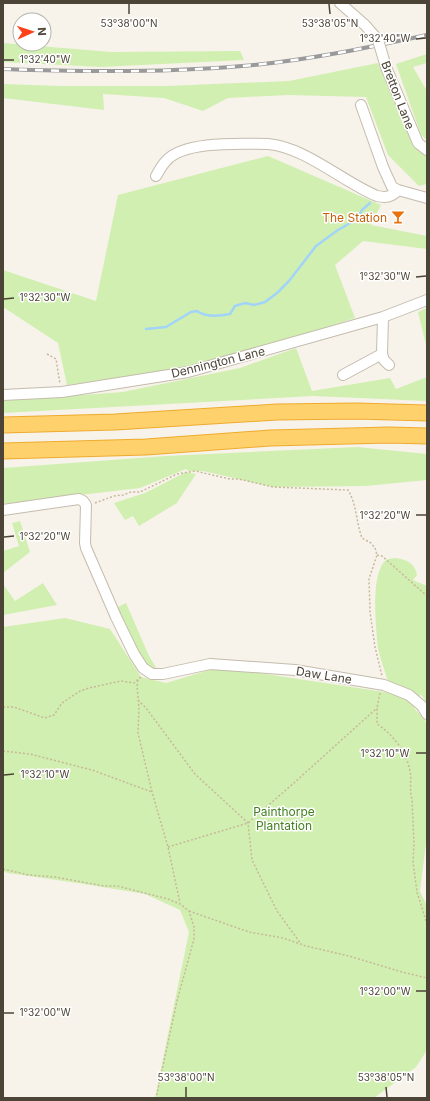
<svg xmlns="http://www.w3.org/2000/svg" width="430" height="1101" viewBox="0 0 430 1101" font-family="Inter,sans-serif">
	<style>
		.green { fill: #d1efb0 }
		.lines { fill: none; stroke-linecap: round; stroke-linejoin: round }
		.stream { stroke: #a2d3f8; stroke-width: 2.5 }
		.minor-casing { stroke: #c4bcac; stroke-width: 12 }
		.highway-casing { stroke: #eeab2d; stroke-width: 17 }
		.path { stroke: #c7b89b; stroke-width: 1.5; stroke-dasharray: 2 2; stroke-linecap: butt }
		.minor { stroke: #fff; stroke-width: 10 }
		.highway { stroke: #ffd16d; stroke-width: 15 }
		.rail-casing { stroke: #9a9a9a; stroke-width: 4 }
		.rail { stroke: #fff; stroke-width: 2.5; stroke-dasharray: 8; stroke-linecap: butt }
		.minor-bridge-casing { stroke: #c4bcac; stroke-width: 12; stroke-linecap: butt }
		.minor-bridge { stroke: #fff; stroke-width: 10 }
		.ticks { fill: none; stroke: #4c4437; stroke-width: 1.5 }
		.labels { text-anchor: middle; dominant-baseline: central; stroke-width: 3; stroke-linejoin: round; paint-order: stroke }
		.street-label { font-size: 12px; fill: #4c4437; stroke: #fff }
		.food-label { font-size: 12px; fill: #c56008; stroke: #fff; text-anchor: end }
		.park-label { font-size: 12px; fill: #438021; stroke: #fff }
		.ticks-label { font-size: 10px; text-anchor: middle; fill: #4c4437; stroke: #fff; stroke-width: 3; stroke-linejoin: round; paint-order: stroke }
	</style>
	<rect width="100%" height="100%" fill="#f7f3eb"/>
	<!-- green -->
	<path class="green" d="M3 43 111 52 240 51 244 60 101 67 3 62Z
		M427 54V63L413 67 427 91V140L421 135 396 64Z
		M378 63 413 146 427 156V184L419 186 388 155 366 97 288 95 228 98 203 111 164 98 103 94 104 110 3 98V84L60 86H167L289 81Z
		M268 156 381 205 371 225 427 236V249L363 241 335 265 355 318 305 334 187 368 67 385 58 343 3 307V270L96 301 118 195Z
		M427 308V349L418 312Z
		M296 348 312 391 390 378 396 389 427 377V401L313 396 3 413V401L123 392 240 368Z
		M357 447 427 454V480L365 486 273 487 203 471H189L186 469 140 488 3 504V468L166 456Z
		M186 472 196 474 177 503 139 526 133 516 125 520 114 503 145 493Z
		M20 521 30 552 3 573V551L19 546 12 523Z
		M395 558C406 559 415 563 417 575L413 580 427 586V704L421 694 414 708 425 720 427 727V835L420 891 427 906V1050L416 1067 374 1098H155L189 932 180 910 145 894 84 884 8 873 3 871V627L65 618 110 629 141 677 166 683 219 667 391 693C388 678 381 663 378 648 376 630 370 573 386 560 388 559 392 558 395 558Z
		M43 583 57 605 3 615V584L15 601Z
		M126 603 149 656 157 669 149 668 143 661 116 608Z"/>
	<g class="lines">
		<!-- stream -->
		<path class="stream" d="M146 329 166 327 191 312 197 311C205 317 220 316 230 314L235 306 245 303 254 305 265 302 277 293 289 281 316 246 338 230 357 219 362 210 370 203"/>
		<!-- minor casing -->
		<g class="minor-casing">
			<path id="minor" d="M340 3 365 25 378 40
				M386 67 418 143 427 150
				M361 105 383 167 392 187 398 190 427 198
				M156 176C159 171 162 165 166 161 184 140 243 144 268 144 305 147 343 182 377 196 386 198 392 197 398 190
				M383 317 382 354 384 360 389 365
				M343 375 382 354
				M3 395 62 392 188 372 383 317 427 300
				M3 510 79 499 83 501 86 505 85 543 86 548 116 617 134 654 143 668 152 674H163L210 664 295 670 384 685 409 695 422 706 427 714"/>
		</g>
		<!-- highway casing -->
		<g class="highway-casing">
			<path id="highway" d="M3 425 115 422 277 412 356 411 427 413
				M3 451 146 447 270 438 389 435 427 436"/>
		</g>
		<!-- path -->
		<path class="path" d="M47 354 56 359 60 384
			M95 503 114 496 123 495 131 492H140L177 474 195 471 230 479H239L273 487 348 490C357 505 356 522 362 538L371 543 375 548 377 555 369 579 370 612 375 647 382 676
			M377 555 382 556 427 596
			M138 680 137 686 139 707 138 733 152 792 168 847 180 903
			M380 693 377 708V724C393 734 407 753 410 771 412 780 409 789 412 799L414 844 413 862 417 892 427 924
			M138 700 146 708 195 774 248 823 252 860 277 911 301 944
			M3 707H14L45 718 54 715 62 703 80 691 89 688 121 681 134 683 141 677
			M3 751 30 754 92 770 152 792
			M168 847 248 823 295 782 377 708
			M3 869 29 875 55 877 104 886H117L168 899 180 904 189 911 194 927V939L177 1001 156 1098
			M189 911 249 932 283 938 306 946 349 956 402 972 427 978"/>
		<!-- minor -->
		<use href="#minor" class="minor"/>
		<!-- highway -->
		<use href="#highway" class="highway"/>
		<!-- rail casing -->
		<g class="rail-casing">
			<path id="rail" d="M3 69C83 72 162 73 242 66 304 61 366 48 427 35"/>
		</g>
		<!-- rail -->
		<use href="#rail" class="rail"/>
		<!-- minor-bridge casing -->
		<g class="minor-bridge-casing">
			<path id="minor-bridge" d="M378 40 386 67"/>
		</g>
		<!-- minor-bridge -->
		<use href="#minor-bridge" class="minor-bridge"/>
	</g>
	<!-- ticks -->
	<path class="ticks" d="M129 4V14M329 4 330 14M416 39 426 38M4 60H14M416 277 426 276M4 299 14 298M416 515H426M4 537 14 536M416 753H426M4 775 14 774M416 991H426M4 1013H14M186 1087V1097M386 1087 387 1097"/>
	<!-- icons -->
	<defs>
		<g id="bar-bare" transform="scale(1.08)"><path d="M-6-5H6L.8 .8V4.5H3.5V6h-7V4.5H-.8V.8Z" fill="#e8710a" stroke="#fff" stroke-width="2.5" paint-order="stroke"/></g>
	</defs>
	<g fill-rule="evenodd">
		<use href="#bar-bare" x="398" y="217"/>
	</g>
	<g class="labels">
		<!-- street labels -->
		<g class="street-label">
			<text transform="translate(398 95) rotate(69)">Bretton Lane</text>
			<text transform="translate(218 362) rotate(-14)">Dennington Lane</text>
			<text transform="translate(324 675) rotate(9)">Daw Lane</text>
		</g>
		<!-- food labels -->
		<g class="food-label">
			<text x="387" y="217">The Station</text>
		</g>
		<!-- park labels -->
		<g class="park-label">
			<text x="284" y="811">Painthorpe<tspan x="284" dy="14">Plantation</tspan></text>
		</g>
	</g>
	<g class="ticks-label">
		<text x="129" y="27">53°38'00"N</text>
		<text x="330" y="27">53°38'05"N</text>
		<text x="385" y="42">1°32'40"W</text>
		<text x="45" y="63">1°32'40"W</text>
		<text x="385" y="280">1°32'30"W</text>
		<text x="45" y="301">1°32'30"W</text>
		<text x="385" y="519">1°32'20"W</text>
		<text x="45" y="540">1°32'20"W</text>
		<text x="385" y="757">1°32'10"W</text>
		<text x="45" y="778">1°32'10"W</text>
		<text x="385" y="995">1°32'00"W</text>
		<text x="45" y="1016">1°32'00"W</text>
		<text x="186" y="1081">53°38'00"N</text>
		<text x="386" y="1081">53°38'05"N</text>
	</g>
	<!-- border -->
	<rect width="430" height="1101" fill="none" stroke="#4c4437" stroke-width="8"/>
	<!-- north arrow -->
	<g transform="translate(32 32) rotate(87)"><circle r="19" fill="#ffffff" stroke="#b7b4af"/>
	<path d="M0-3L7 15L0 10L-7 15Z" fill="#ff4019"/>
	<text y="-6" font-size="11" font-weight="bold" text-anchor="middle" fill="#4c4437">N</text>
	</g>
</svg>
